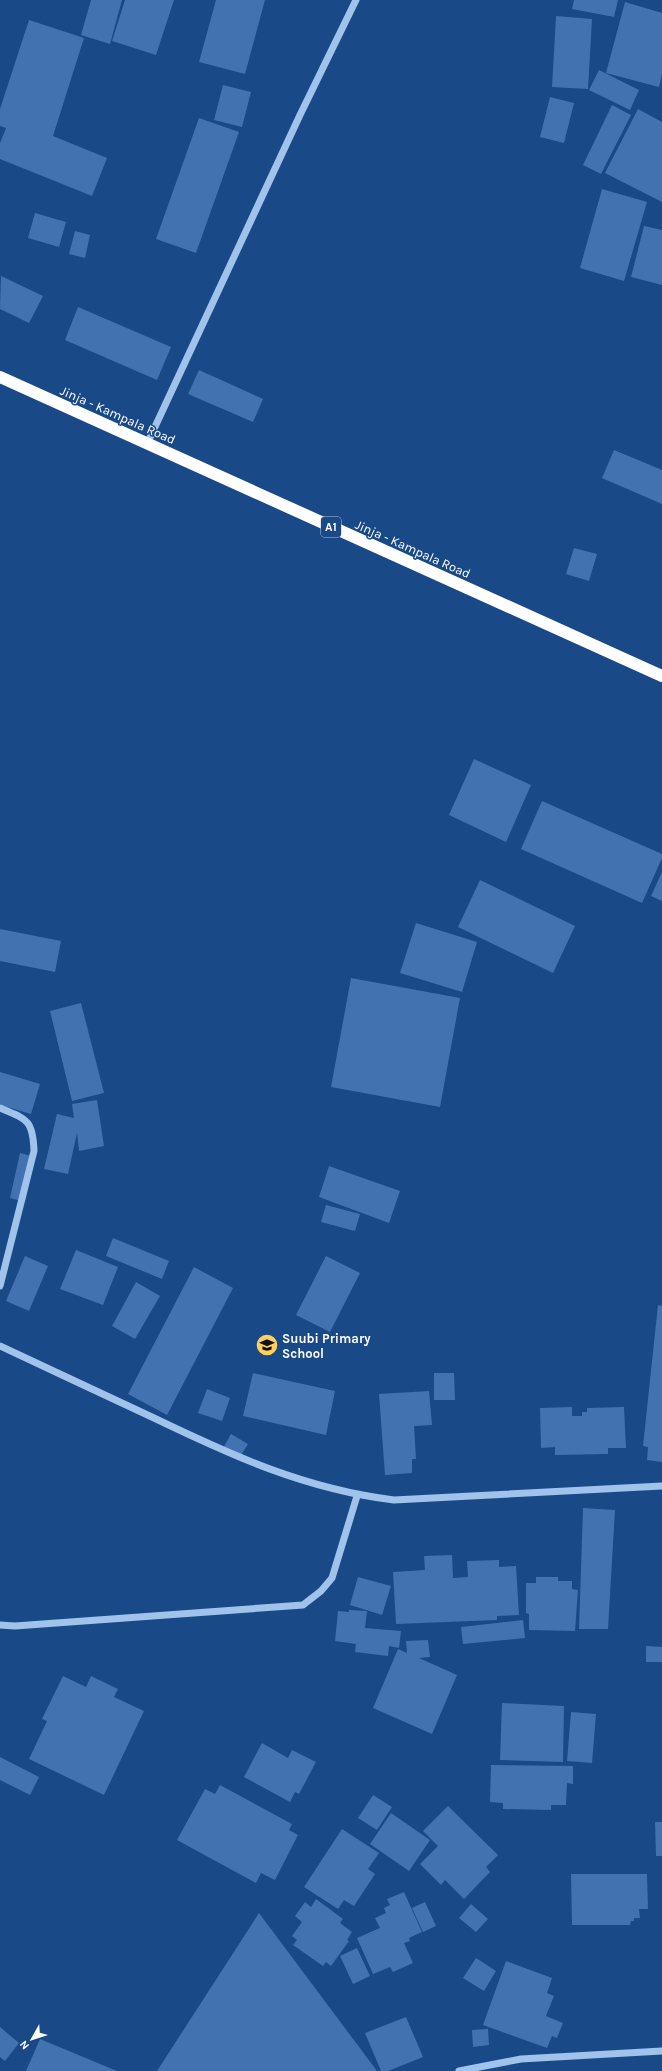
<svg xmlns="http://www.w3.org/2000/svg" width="662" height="2071" viewBox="0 0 662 2071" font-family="Karla,sans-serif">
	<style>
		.building { fill: #4273b0 }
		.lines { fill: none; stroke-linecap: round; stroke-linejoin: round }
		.minor { stroke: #a0c3ec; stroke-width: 7 }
		.highway { stroke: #fff; stroke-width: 12 }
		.labels { text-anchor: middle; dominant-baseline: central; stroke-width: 3; stroke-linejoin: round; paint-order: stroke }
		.shield { fill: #194987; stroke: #bac8db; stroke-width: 1 }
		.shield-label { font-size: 12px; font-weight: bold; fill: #fff }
		.street-label { font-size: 13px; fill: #fff; stroke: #194987 }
		.poi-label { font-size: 13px; font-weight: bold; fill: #fff; stroke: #194987; text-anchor: start }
	</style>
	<rect width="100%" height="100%" fill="#194987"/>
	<!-- building -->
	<path class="building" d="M91 0H122L110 44 81 35Z
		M125 0H174L156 55 112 41Z
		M216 0H265L245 74 199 62Z
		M574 0H618L614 17 572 9Z
		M625 2 662 13V74L659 87 606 73Z
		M556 16 592 19 588 89 552 87Z
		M29 20 84 38 53 136 107 158 92 196 0 159V143L6 128 0 126V109Z
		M599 70 639 90 630 110 589 90Z
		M223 85 251 92 242 127 214 120Z
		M550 97 574 103 564 143 540 137Z
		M612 105 631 115 601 174 583 165Z
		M638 109 662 122V202L605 173Z
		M199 118 239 132 196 253 156 239Z
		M602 189 647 202 624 281 580 268Z
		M35 213 66 222 59 247 28 238Z
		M644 226 662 230V285L631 277Z
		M75 231 90 235 85 258 69 254Z
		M1 276 43 296 29 323 0 309Z
		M78 307 171 347 157 380 65 340Z
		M199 370 263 399 253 422 188 394Z
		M614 450 662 470V504L602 478Z
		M574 548 597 554 589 581 566 574Z
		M474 759 531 785 506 842 449 815Z
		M542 801 662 854V858L642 903 521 849Z
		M662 872V901L651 896Z
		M480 880 575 926 553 973 458 927Z
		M416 923 477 942 462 992 400 973Z
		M0 929 61 941 55 972 0 961Z
		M351 978 460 998 440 1107 331 1087Z
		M81 1003 104 1093 72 1101 50 1011Z
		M0 1072 40 1084 31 1114 0 1105Z
		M97 1100 104 1146 79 1151 77 1133 68 1174 44 1169 57 1114 74 1118 72 1104Z
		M20 1153 35 1157 25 1202 10 1198Z
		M329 1166 400 1191 389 1223 319 1197Z
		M326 1205 360 1214 355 1231 321 1222Z
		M113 1238 169 1261 162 1279 106 1256Z
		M76 1250 118 1267 103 1305 60 1289Z
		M25 1256 48 1266 29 1311 6 1301Z
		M326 1256 360 1273 330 1332 296 1315Z
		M194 1267 233 1288 167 1415 128 1394Z
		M136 1282 160 1296 135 1339 112 1326Z
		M658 1305 662 1306V1462L647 1460 648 1447 643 1446Z
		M253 1373 335 1391 326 1435 243 1416Z
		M434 1373H454L455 1400H434Z
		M207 1389 230 1398 222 1421 198 1413Z
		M429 1391 432 1425 414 1426 416 1459H412V1473L385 1475 379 1394Z
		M572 1407V1416H582V1412H587V1408L624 1407 626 1448H608V1454L555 1455V1447L541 1448 540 1408Z
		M231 1434 248 1444 238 1460 222 1450Z
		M583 1508 615 1510 608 1629H579Z
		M452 1555 453 1578 468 1577 467 1561 499 1560V1567L516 1566 519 1615 497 1616V1620L396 1624 393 1572 425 1570 424 1556Z
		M358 1577 391 1586 382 1615 350 1605Z
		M536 1577H558V1581H572V1589L578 1590 575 1631 529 1630V1614L526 1613V1583H536Z
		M349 1610 367 1611 365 1628 401 1631 399 1648 389 1646 388 1656 355 1652 356 1644 335 1641 338 1611 349 1612Z
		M523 1620 525 1638 463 1644 461 1627Z
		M428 1640 430 1657 419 1658 457 1675 432 1734 373 1708 398 1649 407 1653 406 1641Z
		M646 1646 662 1647V1662H646Z
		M63 1676 86 1687 91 1676 118 1689 114 1697 144 1711 104 1795 29 1759 47 1721 42 1719Z
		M502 1703 564 1706 563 1762 500 1760Z
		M571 1712 596 1714 592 1763 567 1761Z
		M262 1743 288 1758 292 1750 316 1762 299 1794 295 1792 290 1802 244 1777Z
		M0 1757 39 1777 30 1795 0 1780Z
		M491 1765 573 1766V1784L567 1783 566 1805H551V1810L503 1809V1803L490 1802Z
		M220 1785 292 1824 289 1830 298 1835 275 1880 261 1873 256 1883 177 1840 205 1789 215 1794Z
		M373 1795 392 1807 377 1830 358 1818Z
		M448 1806 498 1855 486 1867 490 1872 464 1899 445 1880 441 1885 420 1864 438 1846 423 1831Z
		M391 1813 430 1840 409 1871 370 1844Z
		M655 1822H662V1856H656Z
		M342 1829 379 1853 368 1869 375 1874 354 1906 344 1900 338 1909 304 1887Z
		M571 1874H647L648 1909H639L640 1918H634V1921H631L630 1925H572Z
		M404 1892 422 1932 409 1938 410 1941 404 1943 413 1963 393 1972 390 1967 373 1974 357 1938 380 1928 375 1918 386 1913 384 1908 390 1905 387 1899Z
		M316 1899 343 1919 340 1923 352 1932 347 1940 349 1941 331 1966 326 1962 323 1966 293 1945 297 1940 292 1936 302 1922 295 1916 305 1902 311 1907Z
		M425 1902 436 1926 423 1932 412 1908Z
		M471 1904 488 1919 476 1932 459 1918Z
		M259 1913 377 2071H157Z
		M357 1948 370 1976 353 1984 340 1956Z
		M476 1958 496 1971 484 1991 463 1978Z
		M506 1961 552 1978 547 1993 554 1996 546 2016 563 2023 557 2038 552 2036 547 2048 483 2025Z
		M406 2017 423 2057 388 2071H381L365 2033Z
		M0 2027 19 2043 5 2061 0 2057Z
		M488 2029 489 2045 473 2047 472 2030Z
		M40 2039 117 2071H26Z"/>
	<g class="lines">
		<!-- minor -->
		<path class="minor" d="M147 444 300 115 356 0
			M0 1108C27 1119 33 1120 34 1151L0 1286
			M0 1346C51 1370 103 1394 154 1418 233 1456 305 1489 394 1500L662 1486
			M0 1625 15 1626 303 1605 321 1591 332 1578 357 1496
			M459 2071 521 2059 662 2051"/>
		<!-- highway -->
		<path class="highway" d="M0 377 662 676"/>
	</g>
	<!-- icons -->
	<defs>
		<g id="school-disc" transform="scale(1.15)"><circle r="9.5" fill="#ffd05c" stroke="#194987"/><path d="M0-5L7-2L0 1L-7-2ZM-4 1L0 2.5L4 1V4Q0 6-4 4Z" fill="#111"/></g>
	</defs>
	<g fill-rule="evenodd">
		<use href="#school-disc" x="267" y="1345"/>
	</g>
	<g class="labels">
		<!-- shield labels -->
		<rect class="shield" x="321" y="517" width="20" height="20" rx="3"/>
		<g class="shield-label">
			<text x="331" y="527">A1</text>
		</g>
		<!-- street labels -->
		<g class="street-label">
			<text transform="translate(118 415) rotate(24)">Jinja - Kampala Road</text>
			<text transform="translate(413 549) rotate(24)">Jinja - Kampala Road</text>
		</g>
		<!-- poi labels -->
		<g class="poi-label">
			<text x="282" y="1338">Suubi Primary<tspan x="282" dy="15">School</tspan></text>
		</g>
	</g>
	<!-- north arrow -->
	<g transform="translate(32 2039) rotate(231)" stroke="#194987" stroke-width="3" paint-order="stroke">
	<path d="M0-3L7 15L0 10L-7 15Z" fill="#ffffff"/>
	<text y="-6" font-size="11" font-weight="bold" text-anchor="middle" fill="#ffffff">N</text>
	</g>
</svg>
